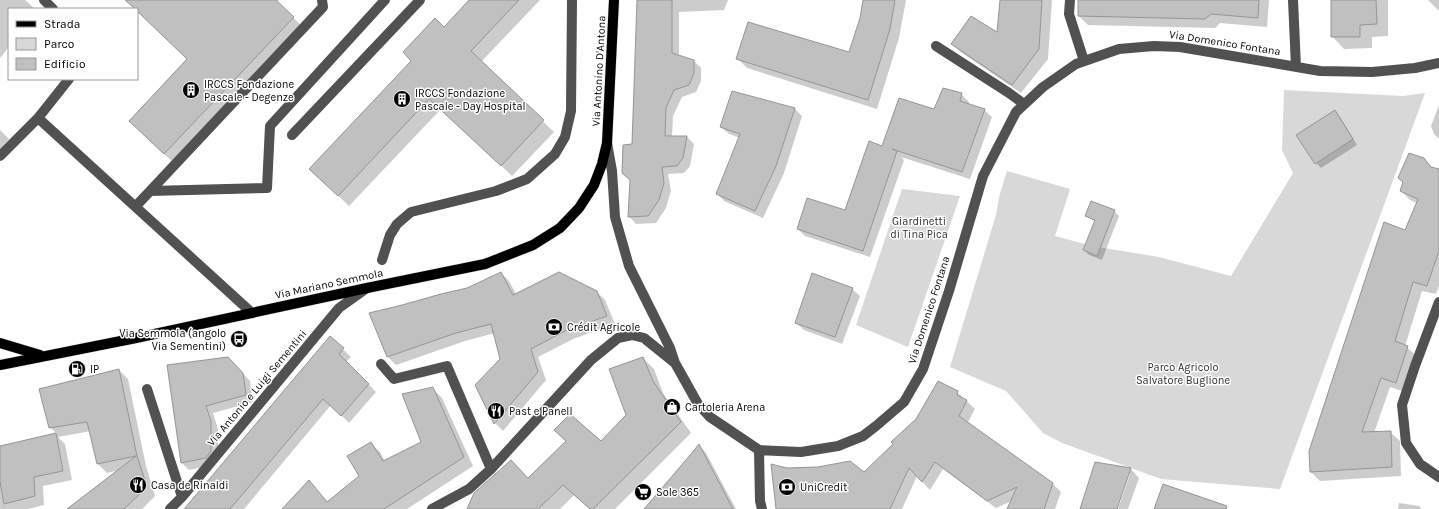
<svg xmlns="http://www.w3.org/2000/svg" width="1439" height="509" viewBox="0 0 1439 509" font-family="Karla,sans-serif">
	<style>
		.green { fill: #d8d8d8 }
		.shadow { fill: #0003 }
		.building { fill: #c0c0c0; stroke: #959595 }
		.lines { fill: none; stroke-linecap: round; stroke-linejoin: round }
		.major-casing { stroke: #dbdbdb; stroke-width: 11 }
		.minor { stroke: #515151; stroke-width: 10 }
		.major { stroke: #000; stroke-width: 10 }
		.labels { text-anchor: middle; dominant-baseline: central; stroke-width: 3; stroke-linejoin: round; paint-order: stroke }
		.street-label { font-size: 11px; fill: #000; stroke: #fff }
		.poi-label { font-size: 11px; fill: #000; stroke: #fff; text-anchor: start }
		.park-label { font-size: 11px; fill: #2f2f2f; stroke: #fff }
	</style>
	<rect width="100%" height="100%" fill="#fff"/>
	<!-- green -->
	<path class="green" d="M1284 90 1403 96 1425 93 1280 489 1161 479 1131 468 1062 443 1043 433 1006 391 950 367 996 215 999 197 1007 171 1070 189 1055 236 1092 246 1159 257 1231 276 1293 173 1282 150Z
		M902 189 960 196 908 347 856 325Z"/>
	<!-- shadow -->
	<path class="shadow" d="M0 0H25L35 9H9V47L0 58Z
		M126 0H279L277 2 305 29 176 165 142 133 189 59Z
		M470 0H540L481 62 554 132 512 176 441 109 349 206 322 180 413 61Z
		M638 0H728L724 10 679 12V56L694 61 701 68V81L696 92 682 97 673 116 672 137H687L694 144 690 166 684 173 668 174 671 191 666 208 656 223 636 224 629 216Z
		M864 0H906L899 38 877 109 747 68 737 58 849 53 861 19Z
		M1001 0H1052L1048 59 1021 93 962 53 952 44 998 34Z
		M1079 0H1269L1267 27 1220 23 1215 28 1088 25 1079 16Z
		M1332 0H1388V36L1372 37V48L1344 49 1332 36Z
		M1428 0H1439V10H1438Z
		M961 94 969 102 968 104 984 110 992 117 970 179 901 157 904 160 870 257 805 236 798 229 845 211 883 147 934 110Z
		M1439 105V139L1434 134 1431 126Z
		M795 109 802 116 784 173 763 218 724 201 717 193 740 138 729 134 721 127Z
		M1334 112 1340 117 1357 145 1321 168 1316 163Z
		M0 130 9 139 0 149Z
		M1424 159 1433 168 1439 170V286L1436 294 1422 291 1405 346 1417 356 1405 392 1390 387 1374 433 1390 432 1400 441 1401 476 1320 481 1311 472 1405 231 1417 203 1410 200 1401 191 1404 183 1399 178Z
		M1114 211 1119 216 1102 260 1089 255 1084 250 1095 222 1087 216Z
		M501 273 509 281 516 294 596 291 605 300 615 324 573 339 538 357 546 380 503 431 495 423 502 359 495 333 465 341 396 365 388 357 370 314 467 289Z
		M852 289 860 296 842 344 804 330 796 323Z
		M330 337 351 357 346 362 376 392 349 423 331 405 244 509H185Z
		M643 358 654 369 663 393 691 433 615 509H590L574 495 560 509H468L601 442 627 415Z
		M235 365 250 381 253 402 213 413 218 429V459L214 465 189 470 182 463 168 366Z
		M119 370 128 379 146 466 155 496 142 509H82L120 470 107 473 98 464 91 431 58 437 65 444 72 480 43 486 44 505 28 509H0V447L57 434 50 427Z
		M432 388 442 398 473 466 407 509H285L309 482 328 502 361 476 370 443 380 452 385 461 422 442Z
		M957 392 975 409 967 424 1053 484 1061 492 1055 509H1008L1012 501 996 508 943 469 930 490 917 476 902 509H777L787 469 864 474Z
		M699 445 706 453 736 509H646Z
		M1096 463 1131 469 1139 478 1128 509H1118L1130 474H1128L1116 509H1081Z
		M1399 503 1419 506 1422 509H1398Z"/>
	<!-- building -->
	<path class="building" d="M125 0H276L294 17 164 154 129 121 187 59 137 11V9H135Z
		M469 0H519L471 51 544 120 501 166 429 99 338 196 309 169 411 61 403 52 435 18 444 27Z
		M637 0H672V53L694 60V73L689 85 674 90 666 108 665 136H687L683 158 677 166 662 167 664 183 659 200 648 216 628 217 630 180 622 173 623 145 632 144Z
		M863 0H895L890 29 868 100 736 59 748 22 849 52 860 18Z
		M1000 0H1042L1039 49 1012 85 951 44 971 16 997 32Z
		M1078 0H1259L1258 18 1211 14 1205 19 1078 16Z
		M1331 0H1376L1377 24 1360 25V37H1331Z
		M943 88 962 93 960 101 985 109 962 172 892 149 897 151 863 251 797 229 807 198 845 210 869 141 882 146 899 98 934 109Z
		M732 91 795 108 776 166 755 211 716 194 740 134 720 127Z
		M1335 110 1353 139 1315 164 1296 135Z
		M1409 153 1424 158 1431 167 1439 169V251L1427 286 1413 282 1395 341 1408 346 1396 383 1381 378 1362 432 1391 431 1392 467 1310 472 1309 451 1384 222 1405 230 1418 199 1400 191 1403 182 1398 178Z
		M1091 201 1115 210 1097 256 1083 250 1095 220 1085 216Z
		M501 272 513 295 559 272 597 291 607 316 565 331 531 349 538 372 494 424 475 385 500 359 491 324 456 333 387 357 369 313 402 305 441 294 467 288Z
		M812 273 853 288 835 337 795 323Z
		M330 336 344 348 339 354 369 384 341 416 323 399 230 509H184Z
		M228 357 243 373 246 395 206 406 211 421V451L206 458 181 463 167 365Z
		M643 357 653 381 681 422 593 509H590L563 485 538 509H467L474 493 511 460 528 478 566 441 554 430 570 414 601 441 626 415 609 369Z
		M119 369 137 456 147 487 124 509H67L136 456 97 464 87 422 49 428 39 389Z
		M938 381 958 391 957 395 967 400 959 416 1053 483 1044 509H1007L1017 487 987 501 935 462 922 482 909 468 890 509H776L771 464 787 468 818 467 850 461 864 472 893 444 891 442 916 419Z
		M433 387 464 457 384 509H282L309 480 327 502 359 476 347 456 371 442 383 461 421 442 402 394Z
		M56 433 63 471 34 477 35 496 4 504 0 482V446Z
		M699 444 733 509H644L691 454Z
		M1095 462 1131 468 1117 509H1080Z
		M1163 484 1227 506 1226 509H1154Z"/>
	<g class="lines">
		<!-- major casing -->
		<g class="major-casing">
			<path id="major" d="M0 343 40 355
				M0 365 136 338 367 288 485 264 533 245 560 228 579 208 594 185 602 164 607 143 614 0"/>
		</g>
		<!-- minor -->
		<path class="minor" d="M44 0 53 9
			M1070 0 1069 14 1084 61
			M1293 0 1296 67
			M936 46 1009 93 1024 104
			M38 118 252 313
			M292 135 420 0
			M607 143 612 171 615 217 629 266 670 348 675 363 698 404 710 417 759 450 801 452 838 446 863 436 876 426 904 402 923 369 949 291 983 176 1016 112 1043 87 1076 64 1119 49 1154 46 1180 47 1320 71 1372 72 1415 68 1439 63
			M0 156 38 118 69 79
			M150 191 267 188 270 126 385 0
			M136 206 323 7 322 0
			M382 260 390 235 397 224 411 212 496 191 527 179 555 154 565 137 571 111 572 0
			M1439 302 1415 366 1402 405 1406 443 1420 464 1439 477
			M381 364 394 379 447 366 491 469
			M147 389 182 497
			M759 450 760 501 762 509
			M170 509 182 497 339 308 367 288
			M432 509 469 489 491 469 591 360 618 338 632 335 644 338 675 363"/>
		<!-- major -->
		<use href="#major" class="major"/>
	</g>
	<!-- icons -->
	<defs>
		<g id="building-disc" transform="scale(0.9)"><circle r="9.5" fill="#000" stroke="#fff"/><path d="M-4-6H4V6H1V3H-1V6H-4ZM-2.5-4.3h1.7v1.8h-1.7ZM.8-4.3h1.7v1.8H.8ZM-2.5-1h1.7V.8h-1.7ZM.8-1h1.7V.8H.8Z" fill="#fff"/></g>
		<g id="bank-disc" transform="scale(0.9)"><circle r="9.5" fill="#000" stroke="#fff"/><path d="M-6-4H6V4H-6ZM0-2.3a2.3 2.3 0 1 0 0 4.6a2.3 2.3 0 1 0 0-4.6Z" fill="#fff"/></g>
		<g id="bus-disc" transform="scale(0.9)"><circle r="9.5" fill="#000" stroke="#fff"/><path d="M-5-6H5V4H4V6H2V4H-2V6H-4V4H-5ZM-3.5-4V0h7V-4ZM-3.5 1.2v1.5H-2V1.2ZM2 1.2v1.5H3.5V1.2Z" fill="#fff"/></g>
		<g id="fuel-disc" transform="scale(0.9)"><circle r="9.5" fill="#000" stroke="#fff"/><path d="M-5.5-6h7V0h2V4h1.3V-2.5L3-4.5l.8-.8L6-3V5H2.5V1h-1V6h-7ZM-4.2-4.7v3.2H.2V-4.7Z" fill="#fff"/></g>
		<g id="shop-disc" transform="scale(0.9)"><circle r="9.5" fill="#000" stroke="#fff"/><path d="M-5-2.5h2.3a2.7 3.5 0 0 1 5.4 0H5L5.5 6h-11ZM-1.5-2.5h3a1.5 2.3 0 0 0-3 0Z" fill="#fff"/></g>
		<g id="restaurant-disc" transform="scale(0.9)"><circle r="9.5" fill="#000" stroke="#fff"/><path d="M-5-6h1v4h1v-4h1v4h1v-4h1v5L-1.5 .5V6h-2V.5L-5-1ZM5-6V6H3V1.5H1.5Q1.5-4 5-6Z" fill="#fff"/></g>
		<g id="supermarket-disc" transform="scale(0.9)"><circle r="9.5" fill="#000" stroke="#fff"/><path d="M-6-5.5h2.5l.6 2H6L4.5 2H-2.5L-4.4-4H-6ZM-1.5 3.2a1.3 1.3 0 1 0 .1 0ZM3 3.2a1.3 1.3 0 1 0 .1 0Z" fill="#fff"/></g>
	</defs>
	<g fill-rule="evenodd">
		<use href="#building-disc" x="191" y="90"/>
		<use href="#building-disc" x="402" y="99"/>
		<use href="#bank-disc" x="554" y="327"/>
		<use href="#bus-disc" x="239" y="339"/>
		<use href="#fuel-disc" x="77" y="369"/>
		<use href="#shop-disc" x="672" y="407"/>
		<use href="#restaurant-disc" x="496" y="411"/>
		<use href="#restaurant-disc" x="138" y="485"/>
		<use href="#bank-disc" x="787" y="487"/>
		<use href="#supermarket-disc" x="643" y="492"/>
	</g>
	<g class="labels">
		<!-- street labels -->
		<g class="street-label">
			<text transform="translate(1225 43) rotate(9)">Via Domenico Fontana</text>
			<text transform="translate(599 71) rotate(-87)">Via Antonino D'Antona</text>
			<text transform="translate(329 284) rotate(-12)">Via Mariano Semmola</text>
			<text transform="translate(929 310) rotate(-72)">Via Domenico Fontana</text>
			<text transform="translate(257 388) rotate(-50)">Via Antonio e Luigi Sementini</text>
		</g>
		<!-- poi labels -->
		<g class="poi-label">
			<text x="204" y="84">IRCCS Fondazione<tspan x="204" dy="13">Pascale - Degenze</tspan></text>
			<text x="415" y="93">IRCCS Fondazione<tspan x="415" dy="13">Pascale - Day Hospital</tspan></text>
			<text x="567" y="327">Crédit Agricole</text>
			<text x="226" y="333" text-anchor="end">Via Semmola (angolo<tspan x="226" dy="13">Via Sementini)</tspan></text>
			<text x="90" y="369">IP</text>
			<text x="685" y="407">Cartoleria Arena</text>
			<text x="509" y="411">Past e Panell</text>
			<text x="151" y="485">Casa de Rinaldi</text>
			<text x="800" y="487">UniCredit</text>
			<text x="656" y="492">Sole 365</text>
		</g>
		<!-- park labels -->
		<g class="park-label">
			<text x="919" y="221">Giardinetti<tspan x="919" dy="13">di Tina Pica</tspan></text>
			<text x="1183" y="367">Parco Agricolo<tspan x="1183" dy="13">Salvatore Buglione</tspan></text>
		</g>
	</g>
	<!-- legend -->
	<rect x="8" y="8" width="130" height="72" fill="#ffffff" stroke="#999999"/>
	<rect x="16" y="21" width="20" height="6" fill="#000000" stroke="#999999"/>
	<text x="44" y="28" font-size="12" fill="#000000">Strada</text>
	<rect x="16" y="38" width="20" height="12" fill="#d8d8d8" stroke="#999999"/>
	<text x="44" y="48" font-size="12" fill="#000000">Parco</text>
	<rect x="16" y="58" width="20" height="12" fill="#c0c0c0" stroke="#999999"/>
	<text x="44" y="68" font-size="12" fill="#000000">Edificio</text>
</svg>
